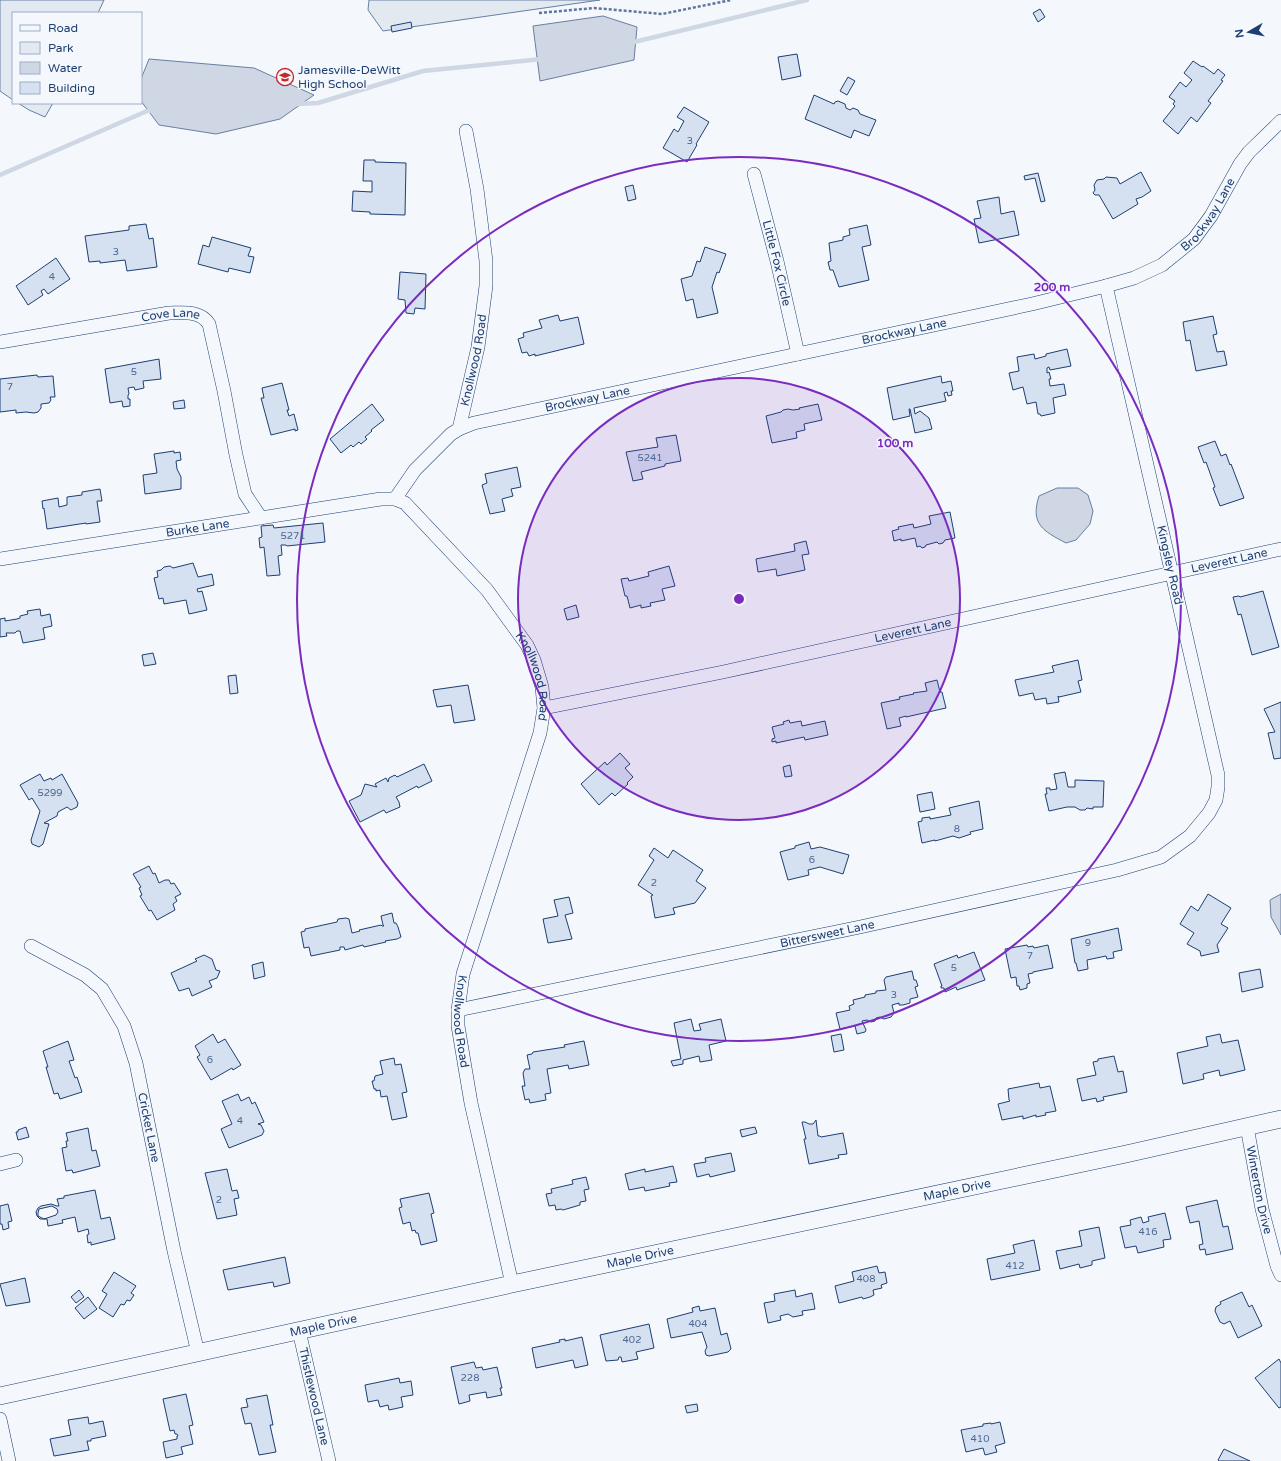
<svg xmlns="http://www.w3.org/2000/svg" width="1281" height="1461" viewBox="0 0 1281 1461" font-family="'Varela Round',sans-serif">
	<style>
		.green { fill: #e3e9f0; stroke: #687fa3 }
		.water { fill: #cfd7e4; stroke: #687fa3 }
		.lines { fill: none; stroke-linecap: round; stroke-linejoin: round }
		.stream { stroke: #cfd7e4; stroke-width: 4.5 }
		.building { fill: #d5e0f0; stroke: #1d3f73; fill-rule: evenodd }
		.minor-casing { stroke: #1d3f73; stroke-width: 14 }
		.tertiary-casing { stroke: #1d3f73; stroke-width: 18 }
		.path { stroke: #5e769c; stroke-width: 2.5; stroke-dasharray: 3 2; stroke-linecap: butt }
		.minor { stroke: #f4f7fb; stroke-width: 13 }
		.tertiary { stroke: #f4f7fb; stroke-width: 17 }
		.ring { fill: none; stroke: #7b2cbf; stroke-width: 2 }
		.labels { text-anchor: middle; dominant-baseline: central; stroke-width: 3; stroke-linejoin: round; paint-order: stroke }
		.number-label { font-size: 10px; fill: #4b6792 }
		.poi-label { font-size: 12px; fill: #1d3f73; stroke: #f4f7fb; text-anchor: start }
		.street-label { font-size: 12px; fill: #1d3f73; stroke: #f4f7fb }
		.centre { fill: #7b2cbf; stroke: #f4f7fb; stroke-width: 2 }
		.ring-label { font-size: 12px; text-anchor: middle; font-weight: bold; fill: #7b2cbf; stroke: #f4f7fb; stroke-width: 3; stroke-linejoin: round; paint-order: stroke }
	</style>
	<rect width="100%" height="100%" fill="#f4f7fb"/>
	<!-- green -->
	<path class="green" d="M0 0H104L98 13H13V100L0 91Z
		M369 0H600L383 31 368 10Z
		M18 103H53L45 117 29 110Z"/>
	<!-- water -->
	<path class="water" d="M603 16 637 27 634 60 540 81 533 26Z
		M149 59 254 68 314 95 280 119 216 134 159 125 141 101V79Z
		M1057 488H1078L1088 495 1093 511 1090 524 1076 540 1066 543C1043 531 1030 524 1039 496Z
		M1281 894V935L1271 917 1270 900Z"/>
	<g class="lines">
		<!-- stream -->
		<path class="stream" d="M630 43 807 0
			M297 104 318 103 423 71 542 59
			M0 175 147 111 154 110"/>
	</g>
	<!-- building -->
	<path class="building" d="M1040 9 1045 17 1038 22 1033 13Z
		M411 22 412 28 392 32 391 26Z
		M797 54 801 76 782 80 778 57Z
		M1193 61 1202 67 1203 66 1214 74 1218 69 1225 75 1221 80 1223 81 1208 101 1211 103 1197 122 1191 117 1178 134 1163 121 1175 106 1173 104 1175 101 1169 97 1180 82 1186 87 1192 80 1184 73Z
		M848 77 855 81 847 95 840 91Z
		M814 95 834 104 835 102 838 101 845 104 846 108 850 110 853 108 858 110 860 114 876 120 869 136 854 130 851 138 805 119Z
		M684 107 709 122 696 144 697 145 687 162 663 148 674 129 678 132 684 121 677 117Z
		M364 160H375V162L406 163 405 215 370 214V212L352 211 353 191 372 192V181H363Z
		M1141 172 1151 191 1142 197 1136 199 1138 204 1113 219 1099 195H1095L1093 193 1095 190 1094 185 1097 180 1104 179 1106 177 1117 178 1120 184Z
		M1038 173 1045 201 1041 202 1035 178 1025 180 1024 176Z
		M633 185 636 199 628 201 625 187Z
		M999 197 1001 214 1014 211 1019 235 979 243 974 219 981 218 977 201Z
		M146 224 149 239 153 238 157 267 127 271 125 260 100 263V261L89 262 85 236 129 230V226Z
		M867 225 871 245 862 247 869 280 839 287 833 270H830L828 262 831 261 829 243 843 240V237L850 235 849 229Z
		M212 237 251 248 248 256 254 257 250 273 229 268 228 272 198 264 203 245 209 247Z
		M705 247 726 254 719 273 717 272 712 287 718 313 697 318 693 299 686 301 681 279 692 276 697 261 700 262Z
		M56 258 70 279 48 294 44 289 41 291 43 295 28 305 16 286Z
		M400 272 426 274 425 309 415 308 414 314 406 313 405 300 398 299Z
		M558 315 560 321 578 317 584 344 535 356V354L529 356 527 352 522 353 518 339 524 337 523 333 542 328 539 320Z
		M1213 316 1217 334 1213 335 1217 352 1224 351 1227 365 1196 371 1190 340 1186 341 1183 322Z
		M1067 349 1071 366 1050 370 1049 367 1047 368V373L1049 372 1051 379H1049L1050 386 1064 384 1066 395 1053 398 1055 413 1041 416 1040 414H1038L1036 402 1027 404 1023 387 1013 390 1009 373 1019 371 1017 357 1034 354 1035 359 1046 356V354Z
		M159 359 161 379 143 381 144 388 135 390 134 387 128 388 129 394 128 395V399H130V406L123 407 122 401 110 403 105 369Z
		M37 375 38 377 53 376 55 397H50L51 400 49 403 41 404V408L38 412 34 413 26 412 16 413V410L0 412V379Z
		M941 376 942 383 951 381 953 391H951L952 395 948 396 947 392 944 393 946 401 914 408 915 414 920 411 929 418 932 429 915 433 910 409H909L910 416 893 420 887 388Z
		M282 383 289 410H287L289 416 294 414 298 430 295 431V429L271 435 261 398H264L262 388Z
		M184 400 185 408 174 409 173 402Z
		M372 404 384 420 371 430 372 431 365 437 367 439 361 444 359 442 353 447 351 445 341 453 330 439Z
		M818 404 822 420 804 424 805 430 796 432 797 438 772 443 766 416 781 412 783 410 788 409 793 410 800 409 799 408Z
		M676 435 681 461 665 464V466L641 472 643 479 633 481 626 452 658 447 656 438Z
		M1215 441 1221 456 1226 454 1230 465 1231 464 1244 498 1220 506 1213 488 1215 487 1206 462 1204 463 1198 447Z
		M174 451V453L180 452 181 460 176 461 177 469 181 477V489L145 494 143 475 157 473 154 454Z
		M517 467 521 487 511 489 513 496 502 499 505 511 490 514 482 485 487 483 485 474Z
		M100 489 102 501H97L100 522 86 524V523L47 529 44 508 43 509 42 501 58 498 59 507 67 505V497L82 495V492Z
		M950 512 955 538 945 540 943 543 939 544 937 542 926 545 925 547 922 548 920 546 917 547 915 538 901 541V539L894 541 892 531 899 529 898 527 913 524 914 528 931 524 929 516Z
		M323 523 325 542 287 546 286 545H281L282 555 278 556 280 575 267 576 264 547 260 548 259 538 262 537 261 526 273 525 274 528Z
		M806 541 809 554 802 555 805 570 777 576 776 569 758 572 756 559 795 551 794 544Z
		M193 563 198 577 212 574 214 585 197 589 198 592 202 591 207 610 189 614 186 600 164 604 163 598 159 599 154 578 158 577 157 571 161 570 164 567 170 566 173 568Z
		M669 566 675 586 662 589 665 600 650 603 651 606 641 608V605L630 608 627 596H625L621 579 628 578 629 581 649 576 648 572Z
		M1263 591 1279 647 1252 655 1241 614 1238 615 1233 597 1239 596 1240 597Z
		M576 605 579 617 567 620 564 609Z
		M40 609 41 616 50 614 52 626 43 628 45 639 23 643 20 631H17L15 633H6L7 636 0 637V619L5 618V621L17 619 20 618V616L28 614 27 611Z
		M153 653 156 664 144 666 142 655Z
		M1078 660 1082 680 1078 681 1081 692 1059 697 1058 696 1059 702 1047 704 1046 698 1035 700 1033 693 1019 696 1015 680 1054 672 1052 666Z
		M236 675 238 693 230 694 228 676Z
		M937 680 940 692H942L946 708 906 717V716L899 718 901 726 887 729 881 703 900 699 899 697 914 694 913 693 927 691 925 683Z
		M468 685 475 720 454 723 451 705 437 707 433 690Z
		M1281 702V758L1274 759 1268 733 1275 732 1264 709Z
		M789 720 790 723 801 721 802 726 825 721 828 735 805 740 804 737 776 743V741L772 742V739L775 738 772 727 784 724 783 722Z
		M620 753 630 764 625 768 633 777 627 783 628 784 615 796 612 793 599 805 581 784 605 762 607 765Z
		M424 764 432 781 418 788 417 786 396 797 399 802 400 807 386 813 384 810 360 822 349 801 361 795 365 784 377 787 375 784 386 778 388 782 389 778 395 775 397 777Z
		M790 765 792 776 785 777 783 767Z
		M1065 772 1068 787H1075V780L1104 781 1103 807H1093V809L1087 808 1085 810H1080L1075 807H1067L1049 811 1045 794H1047L1046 788H1050V790L1057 789 1054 774Z
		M40 774 44 781 51 778 52 780 62 774 78 803 77 807 71 810 67 807 58 812 57 816 44 823 49 824 43 844 39 847 32 844 31 840 40 811 32 798 29 800 20 785Z
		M932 792 935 809 920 812 917 795Z
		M979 801 983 829 970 832 971 834 959 838 953 836 935 841V840L922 843 918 822 922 821V818L930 817V819L951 815 949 808Z
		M809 842 811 849 820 847 849 855 843 874 820 867 808 870 809 875 788 880 780 852 795 848V846Z
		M654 848 668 858 673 850 703 870 696 881 706 888 695 903 673 908 675 914 655 918 651 896 653 895 638 885 654 860 649 856Z
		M149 866 153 874 155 873 159 883 165 880H169L171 884 174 883 181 894 175 897 177 901 173 904 175 910 157 920 151 910 149 911 140 896 142 895 139 888 141 887 133 874Z
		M1208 894 1231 908 1221 924 1228 928 1217 945 1219 952 1201 956 1200 951 1187 944 1194 933 1180 924 1191 906 1198 911Z
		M569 897 573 913 565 915 572 939 548 943 543 919 558 916 554 900Z
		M392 913 394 923H396L398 927 401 937 397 939 385 941 386 942 364 947 363 945 345 950 344 947H340V950L311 956 309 947 304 948 301 932 305 931V929L337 922 338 919 346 918 349 919 352 933 360 931 359 930 381 925 382 926H384L383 925 381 916Z
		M1118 928 1122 950 1113 952 1114 958 1107 959 1106 956 1087 960 1088 969 1078 971 1076 963H1075L1071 939Z
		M1027 945 1028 947 1033 946 1034 948 1048 945 1053 968 1033 972V973L1028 974 1030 983 1027 984V988L1020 990 1019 986H1017L1016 977 1011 978 1005 949Z
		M974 952 985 980 957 990 956 987 945 992 944 988H941V986H942L934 964 957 955 958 958Z
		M204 955 212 959 216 970 220 971 217 978 209 981 212 987 192 996 189 988 179 991 171 973 197 961 195 959Z
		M263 962 265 976 254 979 252 965Z
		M1260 969 1263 987 1242 992 1239 973Z
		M912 971 914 980H916L918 986 915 987 918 997 910 999V1003L903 1005H899V1003L892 1005 894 1013 891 1017 884 1019 880 1017 876 1018 875 1021 871 1022 867 1020 862 1021 866 1030 865 1032 857 1034 855 1026 840 1029 836 1013 850 1010 849 1006 854 1004 853 1000 865 997V995L876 993V991L886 990 884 980 886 977Z
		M691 1019 694 1031 701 1030 699 1024 721 1019 726 1041 709 1045 712 1060 700 1062 699 1056 683 1060V1064L673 1066 671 1061 681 1059 674 1023Z
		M213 1034 218 1043 225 1039 241 1065 233 1070 232 1068 211 1080 197 1057 200 1055 195 1046Z
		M841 1034 844 1050 834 1052 831 1036Z
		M1220 1034 1222 1043 1238 1040 1245 1070 1220 1076 1219 1070 1203 1074 1204 1079 1183 1084 1177 1053 1208 1046 1206 1037Z
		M68 1041 74 1060 69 1061 75 1078 77 1077 82 1092 60 1099 58 1093 54 1094 46 1067H48L43 1051Z
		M584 1041 589 1065 569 1069 568 1065 547 1069 551 1093 545 1094 546 1100 530 1103 529 1099 525 1100 522 1086H525L523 1073 525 1069H530L527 1055 532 1054 533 1052 565 1047 564 1045Z
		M1114 1056 1118 1072 1123 1071 1127 1092 1103 1097 1104 1100 1097 1102 1096 1098 1082 1101 1077 1079 1096 1075 1093 1062 1098 1061V1059Z
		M394 1058 395 1065 401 1064 407 1092 402 1093 407 1117 392 1120 387 1096 381 1097 380 1090 376 1091V1089H374L372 1081H374L375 1076 383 1074 380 1061Z
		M1039 1083 1040 1088 1050 1086 1056 1111 1045 1113 1046 1115 1036 1117V1115L1023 1119V1116L1002 1120 998 1104 1010 1101 1009 1100 1008 1089Z
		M238 1094 241 1101 249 1097 252 1104 255 1102 264 1122 258 1124 261 1125 264 1131 262 1135 229 1148 221 1129 232 1124 222 1101Z
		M816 1120 818 1136H820L821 1137 843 1133 847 1154 838 1155 839 1158 809 1164 804 1139H806L802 1122H805L809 1124H813Z
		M26 1127 29 1137 18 1140 16 1132H18V1130Z
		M755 1127 757 1133 742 1137 740 1130Z
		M88 1128 92 1151 96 1150 100 1166 73 1173 72 1170 66 1171 62 1148 67 1147 66 1141H68L66 1133Z
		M731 1153 735 1171 710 1177 709 1174 697 1177 694 1164 706 1162 705 1158Z
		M673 1166 677 1182 669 1183 670 1186 645 1191 644 1187 629 1190 625 1174 645 1169V1172Z
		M227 1169 232 1191 237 1190 239 1198 234 1199 237 1215 217 1219 205 1173Z
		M586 1177 589 1189 584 1190 586 1201 580 1202V1205L563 1210 561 1209 556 1210 555 1205 549 1206 546 1194 552 1193 551 1189 573 1184 572 1180Z
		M95 1190 101 1219 110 1217 115 1239 91 1245V1242L88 1243 87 1235 89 1234 88 1229 78 1232 75 1217 62 1220 63 1223 48 1226 47 1219H40L37 1216 36 1212 38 1208 41 1206 51 1204 57 1206H59L57 1199 64 1198V1196ZM52 1206 57 1209 58 1212 56 1215 44 1219 38 1216V1213L39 1209Z
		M429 1193 434 1213 431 1214 437 1241 421 1245 418 1233H416L415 1230 412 1231 410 1222 403 1224 399 1208 402 1207 400 1199Z
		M1217 1200 1223 1227 1228 1226 1233 1249 1206 1255 1205 1249 1200 1250 1199 1245 1203 1244 1199 1221 1190 1223 1186 1207Z
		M8 1204 12 1221 8 1222 9 1228 3 1230 2 1224H0V1206Z
		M1165 1213 1171 1239 1163 1240 1164 1247 1138 1253 1136 1246 1125 1248 1120 1227 1131 1225 1130 1220 1141 1217 1143 1223 1149 1221 1148 1217Z
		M1099 1227 1105 1258 1092 1261V1265L1080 1268 1079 1264 1060 1269 1056 1251 1082 1246 1079 1231Z
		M1034 1240 1040 1270 991 1280 987 1259 1015 1253 1013 1245Z
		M285 1257 290 1283 274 1287 273 1282 228 1290 223 1270Z
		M877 1266 879 1273 885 1272 887 1283 881 1285 882 1288 873 1290 874 1295 870 1297 863 1299 862 1297 839 1303 835 1286 854 1281 852 1272Z
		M114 1272 136 1286 131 1293 134 1295 130 1301 127 1300 124 1305 121 1304 113 1317 99 1308 107 1294 102 1291Z
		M25 1278 30 1302 6 1306 0 1284Z
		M79 1290 84 1297 76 1303 71 1297Z
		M795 1290 796 1297 812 1293 815 1309 802 1311 803 1315 793 1317 788 1314 780 1316 781 1320 768 1323 764 1303 775 1301 774 1294Z
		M1242 1292 1249 1307 1252 1305 1262 1326 1238 1338 1230 1321 1224 1324 1220 1322 1215 1311 1216 1307 1221 1304 1220 1302Z
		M88 1297 97 1309 84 1319 75 1308Z
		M699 1306 700 1311 715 1308 721 1335 727 1333 731 1349 728 1352 709 1356 706 1355 705 1351 707 1347 702 1332 671 1338 667 1319 693 1312 692 1308Z
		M649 1324 654 1348 636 1352 638 1359 622 1362 621 1357H619L618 1360 606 1361 600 1335Z
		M582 1337 588 1365 575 1368 573 1360 536 1368 532 1348 560 1342 559 1340 565 1339V1341Z
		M1279 1359 1281 1363V1407L1279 1408 1255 1378Z
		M474 1362 476 1368 482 1367 483 1370 497 1367 502 1388H500L502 1395 487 1398 486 1392 469 1395 470 1401 459 1404 451 1367Z
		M399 1378 400 1383 411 1381 413 1395 401 1397 403 1407 389 1410 388 1405 380 1407 378 1400 368 1402 365 1385Z
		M186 1394 193 1425 189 1426 193 1444 181 1447 183 1454 166 1458 163 1442 177 1439V1436H178L177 1434H175L174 1430 170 1431 163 1399Z
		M267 1395 273 1425H270L276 1452 259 1455 251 1423 245 1424 241 1408 248 1407 246 1399Z
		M697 1404 698 1411 687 1413 685 1406Z
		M88 1417 89 1424 103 1421 106 1436 91 1439V1441H87L89 1450 54 1456 50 1439 71 1435 68 1420Z
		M1000 1422 1005 1443 995 1446 997 1452 985 1455 983 1448 966 1452 961 1430 983 1426V1424L991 1423V1424Z
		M1224 1449 1250 1461H1219L1218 1460Z"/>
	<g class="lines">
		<!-- minor casing -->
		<g class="minor-casing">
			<g id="minor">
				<path id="s1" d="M754 174 777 261 798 354"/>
				<path id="s2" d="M0 342 169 313C183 313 200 310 209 324L224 391 236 455 245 494 261 518"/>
				<path id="s3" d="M459 429 474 423 1032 304 1106 286 1134 278 1162 265 1194 239 1211 216 1240 164 1249 152 1281 121"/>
				<path id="s4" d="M395 499 415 470 451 434 459 429 478 347 486 286V261L477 189 466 131"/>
				<path id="s5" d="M0 559 381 499H395L405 503 487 590 527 645 534 660 542 687 544 708 540 733 463 974 458 1010V1026L471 1103 512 1284"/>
				<path id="s6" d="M544 708 723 672 1281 549"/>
				<path id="s7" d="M31 946 85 975 102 989 124 1026 136 1063 174 1251 198 1353"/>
				<path id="s8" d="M458 1010 860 927 1117 870 1161 857 1190 836 1209 813 1216 800 1218 787V775L1106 286"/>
				<path id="s9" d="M1247 1127 1262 1209 1277 1266 1281 1275"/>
				<path d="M0 1164 16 1160"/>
				<path id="s10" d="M299 1331 329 1461"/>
				<path d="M0 1419 9 1461"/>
			</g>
		</g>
		<!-- tertiary casing -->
		<g class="tertiary-casing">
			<g id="tertiary">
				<path id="s11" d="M0 1396 512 1284 1126 1154 1281 1119"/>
			</g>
		</g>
		<!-- path -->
		<path class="path" d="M539 13 594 8 662 14 731 0"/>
		<!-- minor -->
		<use href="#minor" class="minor"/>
		<!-- tertiary -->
		<use href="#tertiary" class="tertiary"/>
	</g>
	<!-- distance rings -->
	<circle cx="739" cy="599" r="221" fill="#7b2cbf" fill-opacity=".12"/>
	<g class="ring">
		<circle cx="739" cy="599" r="221"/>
		<circle cx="739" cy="599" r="442"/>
	</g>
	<!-- icons -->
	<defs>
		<g id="school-ring" transform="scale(0.9)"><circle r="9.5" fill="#f4f7fb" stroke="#c62828" stroke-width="1.5"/><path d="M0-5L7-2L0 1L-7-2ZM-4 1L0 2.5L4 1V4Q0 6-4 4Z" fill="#c62828"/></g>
	</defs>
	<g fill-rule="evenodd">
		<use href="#school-ring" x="285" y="77"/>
	</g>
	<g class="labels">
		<!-- number labels -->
		<g class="number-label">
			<text x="690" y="141">3</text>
			<text x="116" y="252">3</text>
			<text x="52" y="277">4</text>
			<text x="134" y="372">5</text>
			<text x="10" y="387">7</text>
			<text x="650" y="458">5241</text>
			<text x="293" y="536">5271</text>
			<text x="50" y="793">5299</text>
			<text x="957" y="829">8</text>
			<text x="812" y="860">6</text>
			<text x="654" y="883">2</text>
			<text x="1088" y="943">9</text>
			<text x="1030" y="956">7</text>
			<text x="954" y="968">5</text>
			<text x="894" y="995">3</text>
			<text x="210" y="1060">6</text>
			<text x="240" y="1121">4</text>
			<text x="219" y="1200">2</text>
			<text x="1148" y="1232">416</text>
			<text x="1015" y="1266">412</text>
			<text x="866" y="1279">408</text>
			<text x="698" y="1324">404</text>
			<text x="632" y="1340">402</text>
			<text x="470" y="1378">228</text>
			<text x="980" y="1439">410</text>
		</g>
		<!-- poi labels -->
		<g class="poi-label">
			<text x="298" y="70">Jamesville-DeWitt<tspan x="298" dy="14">High School</tspan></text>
		</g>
		<!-- street labels -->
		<g class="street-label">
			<text stroke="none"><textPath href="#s3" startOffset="792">Brockway Lane</textPath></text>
			<text stroke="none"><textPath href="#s1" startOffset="92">Little Fox Circle</textPath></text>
			<text stroke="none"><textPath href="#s2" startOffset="173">Cove Lane</textPath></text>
			<text stroke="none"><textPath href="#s3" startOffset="456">Brockway Lane</textPath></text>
			<text stroke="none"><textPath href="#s4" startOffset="166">Knollwood Road</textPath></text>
			<text stroke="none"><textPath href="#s3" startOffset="132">Brockway Lane</textPath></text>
			<text stroke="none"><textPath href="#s5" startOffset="200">Burke Lane</textPath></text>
			<text stroke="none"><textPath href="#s6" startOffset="701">Leverett Lane</textPath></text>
			<text transform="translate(1170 565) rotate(77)">Kingsley Road</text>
			<text stroke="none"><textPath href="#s6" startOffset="377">Leverett Lane</textPath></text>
			<text stroke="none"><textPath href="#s5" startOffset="630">Knollwood Road</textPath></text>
			<text stroke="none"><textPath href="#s8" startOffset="377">Bittersweet Lane</textPath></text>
			<text stroke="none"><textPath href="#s5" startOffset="990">Knollwood Road</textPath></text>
			<text stroke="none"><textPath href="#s7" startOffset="231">Cricket Lane</textPath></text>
			<text stroke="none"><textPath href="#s11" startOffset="979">Maple Drive</textPath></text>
			<text stroke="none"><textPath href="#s9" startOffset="64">Winterton Drive</textPath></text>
			<text stroke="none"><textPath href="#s11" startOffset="655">Maple Drive</textPath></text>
			<text stroke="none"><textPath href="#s11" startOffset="331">Maple Drive</textPath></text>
			<text stroke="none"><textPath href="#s10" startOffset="67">Thistlewood Lane</textPath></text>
		</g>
	</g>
	<circle cx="739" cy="599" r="6" class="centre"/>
	<g class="ring-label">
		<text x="1052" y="291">200 m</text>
		<text x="895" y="447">100 m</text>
	</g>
	<!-- legend -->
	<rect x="12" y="12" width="130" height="92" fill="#f4f7fb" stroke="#9eadc5"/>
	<rect x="20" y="25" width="20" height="6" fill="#f4f7fb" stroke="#9eadc5"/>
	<text x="48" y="32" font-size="12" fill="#1d3f73">Road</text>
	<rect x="20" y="42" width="20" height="12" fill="#e3e9f0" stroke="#9eadc5"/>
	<text x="48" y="52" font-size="12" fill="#1d3f73">Park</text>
	<rect x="20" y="62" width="20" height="12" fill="#cfd7e4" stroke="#9eadc5"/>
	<text x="48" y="72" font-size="12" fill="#1d3f73">Water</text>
	<rect x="20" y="82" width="20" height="12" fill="#d5e0f0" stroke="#9eadc5"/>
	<text x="48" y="92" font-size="12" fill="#1d3f73">Building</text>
	<!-- north arrow -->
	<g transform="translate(1249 32) rotate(261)" stroke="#f4f7fb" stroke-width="3" paint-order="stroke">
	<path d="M0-3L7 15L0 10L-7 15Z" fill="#1d3f73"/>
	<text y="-6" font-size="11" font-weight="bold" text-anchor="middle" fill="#1d3f73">N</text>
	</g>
</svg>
